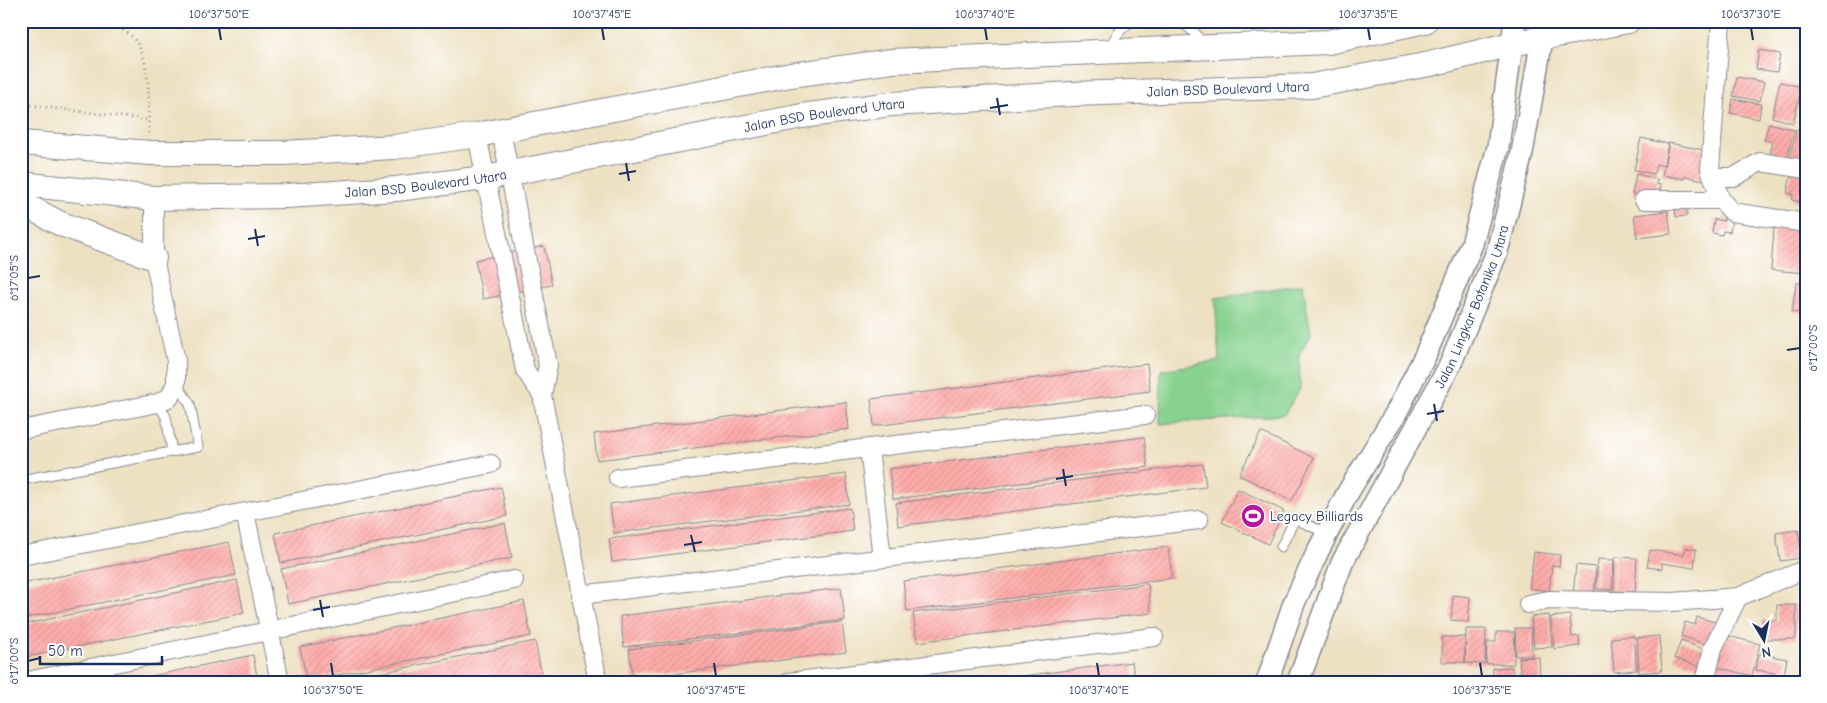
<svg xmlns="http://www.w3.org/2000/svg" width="1827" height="703" viewBox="0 0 1827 703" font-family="'Comic Neue',sans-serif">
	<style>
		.green { fill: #88d28f; stroke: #528076 }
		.building { fill: url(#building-hatch) }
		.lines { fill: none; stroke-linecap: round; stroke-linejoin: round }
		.service-casing { stroke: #848890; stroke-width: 11 }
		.minor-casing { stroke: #848890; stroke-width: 20 }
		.tertiary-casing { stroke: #848890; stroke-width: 24 }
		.secondary-casing { stroke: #848890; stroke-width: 26 }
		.path { stroke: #848890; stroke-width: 3; stroke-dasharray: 1 4; stroke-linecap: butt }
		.service { stroke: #fff; stroke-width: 9 }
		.minor { stroke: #fff; stroke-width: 18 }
		.tertiary { stroke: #fff; stroke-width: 21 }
		.secondary { stroke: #fff; stroke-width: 24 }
		.ticks { fill: none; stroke: #1b2f5e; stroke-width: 2 }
		.labels { text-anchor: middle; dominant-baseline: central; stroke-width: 4; stroke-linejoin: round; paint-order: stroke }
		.street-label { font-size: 14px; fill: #1b2f5e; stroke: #fff }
		.poi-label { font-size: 14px; fill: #1b2f5e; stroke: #fff; text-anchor: start }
		.neatline { fill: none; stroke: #1b2f5e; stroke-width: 2 }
		.ticks-label { font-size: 12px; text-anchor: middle; fill: #1b2f5e }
	</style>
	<defs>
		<pattern id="building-hatch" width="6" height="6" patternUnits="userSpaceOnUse" patternTransform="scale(1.25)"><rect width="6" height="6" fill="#feaba8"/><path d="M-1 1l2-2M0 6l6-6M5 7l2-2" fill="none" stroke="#d99393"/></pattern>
	</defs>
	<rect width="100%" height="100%" fill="#fff"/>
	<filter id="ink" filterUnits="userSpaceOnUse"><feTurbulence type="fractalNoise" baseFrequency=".02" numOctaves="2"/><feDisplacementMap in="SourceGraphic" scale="10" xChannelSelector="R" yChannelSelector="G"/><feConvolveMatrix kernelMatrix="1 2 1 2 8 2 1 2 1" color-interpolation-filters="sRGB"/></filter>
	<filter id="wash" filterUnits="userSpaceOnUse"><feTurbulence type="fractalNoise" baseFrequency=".0096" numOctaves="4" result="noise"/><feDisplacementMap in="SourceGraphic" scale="20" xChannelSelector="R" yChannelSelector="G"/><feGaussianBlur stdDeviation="1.12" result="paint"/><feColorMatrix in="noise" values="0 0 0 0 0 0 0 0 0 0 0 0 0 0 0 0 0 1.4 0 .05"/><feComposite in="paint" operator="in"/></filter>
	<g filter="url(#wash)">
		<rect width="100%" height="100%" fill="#eee1c2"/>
		<!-- green -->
		<path class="green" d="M1303 284 1311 334 1299 354 1300 389 1284 415 1160 424 1161 370 1219 361 1215 298Z"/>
		<g id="blocks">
			<!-- building -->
			<path class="building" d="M1759 50 1780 54 1777 72 1756 69Z
				M1737 77 1764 82 1760 101 1733 96Z
				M1780 82 1802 87 1793 123 1772 117Z
				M1733 99 1761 104 1759 119 1730 113Z
				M1769 123 1794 130 1787 158 1770 154 1773 142 1764 140Z
				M1796 130 1806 132V163L1789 161Z
				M1641 138 1668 144 1664 166 1656 164 1654 174 1634 170Z
				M1669 143 1709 151 1703 180 1685 176 1684 179 1662 175Z
				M1792 171 1806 174V197L1802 196 1801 202 1792 200 1793 194 1787 193Z
				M1636 174 1657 179 1656 184 1661 185 1658 196 1653 199 1632 194Z
				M1674 202H1686L1687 216 1676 217Z
				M1668 211 1671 234 1637 238 1634 215Z
				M1724 217 1732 219 1730 232 1723 231 1722 235 1712 233 1714 219 1724 221Z
				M1774 228 1802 230 1800 250H1806V273L1771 270Z
				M544 246 552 285 483 299 475 260Z
				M1796 283 1806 284V314L1792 312Z
				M1147 364 1150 391 874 426 871 399Z
				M846 402 849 429 597 460 594 434Z
				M1261 432 1314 458 1292 501 1239 475Z
				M1144 437 1148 467 893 499 889 469Z
				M1203 464 1206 487 898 526 896 503Z
				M846 474 849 504 614 533 610 504Z
				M501 487 507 516 281 563 275 533Z
				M1238 489 1284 511 1268 544 1222 522Z
				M850 508 853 531 612 562 609 539Z
				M505 523 512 558 288 604 281 569Z
				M1798 530 1802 558 1780 561 1776 533Z
				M229 542 236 575 21 619V584Z
				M1168 547 1172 578 907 611 903 581Z
				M1685 548 1696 549 1694 568 1662 563V569L1647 567 1650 550 1684 555Z
				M1534 552 1560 555 1559 566 1552 565 1549 591 1529 588Z
				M1615 557 1637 558 1635 592 1614 591Z
				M1598 559 1614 560 1612 590 1596 589Z
				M1576 565 1596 567 1594 598 1573 596Z
				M237 580 244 613 21 658V625Z
				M1148 584 1151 613 917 642 913 613Z
				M841 588 845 620 624 647 620 616Z
				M1453 595 1470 597 1468 622 1451 620Z
				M524 601 531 636 307 681 300 647Z
				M1777 605H1796V639H1762V620H1777Z
				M1549 615 1552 647 1534 648 1531 617Z
				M1570 615 1572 637 1579 636 1580 646 1554 649 1551 617Z
				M1697 617 1715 622 1712 631 1718 633 1714 647 1681 636 1685 622 1695 625Z
				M842 622 846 652 633 679 629 649Z
				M1515 628H1531L1532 656H1516Z
				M1466 629H1486L1485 664 1465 663Z
				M1496 632H1515L1514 664H1486L1487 642H1496Z
				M1724 635 1760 644 1752 676 1716 667Z
				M1634 636 1637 670 1614 672 1611 638Z
				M1659 636 1662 671 1639 673 1637 638Z
				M1442 637H1465V662H1442Z
				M535 641 543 682H342L341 681Z
				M1681 641 1709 651 1703 668 1674 658Z
				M1759 654 1787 659 1784 674 1796 676 1795 682H1773L1775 673 1756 670Z
				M253 655 258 682H128V681Z
				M1539 657 1540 680 1521 681 1519 658Z
				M1132 662 1135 682H983V681Z
				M1512 667 1513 682H1493V668Z"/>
		</g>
	</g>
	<g filter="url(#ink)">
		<use href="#blocks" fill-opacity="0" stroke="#848890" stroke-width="1"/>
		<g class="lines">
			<!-- service casing -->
			<g class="service-casing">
				<path id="service" d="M1181 21 1196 34 1202 45
					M1109 49C1114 37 1120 28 1132 21
					M158 403 166 417 172 451
					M21 480 198 447 190 404 176 383
					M1281 547 1295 519 1326 533"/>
			</g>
			<!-- minor casing -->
			<g class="minor-casing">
				<path id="minor" d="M1721 21 1710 169 1721 200 1732 212 1806 223
					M501 131 548 365 542 395 598 682
					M477 135 525 370 542 395
					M1714 177H1734L1760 162 1806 169
					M1644 200H1721
					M21 430 158 403 170 397 176 383V361L154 258V198
					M869 448 882 558
					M618 478 1145 415
					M245 512 280 682
					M21 556 491 464
					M580 595 1199 520
					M1528 604 1549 600 1672 602 1738 597 1806 569
					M23 682 514 580
					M789 682 1154 637
					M1705 682 1713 648 1738 597"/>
			</g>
			<!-- tertiary casing -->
			<g class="tertiary-casing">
				<g id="tertiary">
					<path d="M1267 682 1294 603 1318 551 1347 494 1396 413 1425 356 1472 244 1498 147 1515 21"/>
					<path id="s1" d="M1298 682 1342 563 1450 365 1497 252 1522 153 1542 39 1544 21"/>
				</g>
			</g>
			<!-- secondary casing -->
			<g class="secondary-casing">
				<g id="secondary">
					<path d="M21 143 151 153H283L394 147 477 135 791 75 892 61 1328 42 1425 21"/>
					<path id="s2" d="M21 184 154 198 286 196 396 189 485 178 802 116 891 104 1072 94 1312 86 1430 64 1512 44 1628 21"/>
					<path d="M21 203 61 224 154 258"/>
				</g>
			</g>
			<!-- path -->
			<path class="path" d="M89 21C100 24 112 26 122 30 154 43 148 105 149 133
				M21 104 148 120"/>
			<!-- service -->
			<use href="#service" class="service"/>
			<!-- minor -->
			<use href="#minor" class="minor"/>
			<!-- tertiary -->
			<use href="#tertiary" class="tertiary"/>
			<!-- secondary -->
			<use href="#secondary" class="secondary"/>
		</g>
	</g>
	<!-- ticks -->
	<path class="ticks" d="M219 28 221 40M602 28 604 40M985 28 987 40M1368 28 1370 40M1751 28 1753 40M997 98 1000 115M990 108 1008 105M626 163 629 181M619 174 636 171M255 229 258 246M248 239 265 236M28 278 40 276M1787 350 1800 348M1434 404 1437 421M1427 414 1444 411M1063 469 1066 486M1056 479 1073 476M691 535 695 552M684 545 702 542M320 600 323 617M313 610 330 607M28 661 40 658M331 663 333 676M714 663 716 676M1097 663 1099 676M1480 663 1482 676"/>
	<!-- icons -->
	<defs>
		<g id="stadium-disc" transform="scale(1.25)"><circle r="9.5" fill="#b5179e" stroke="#fff"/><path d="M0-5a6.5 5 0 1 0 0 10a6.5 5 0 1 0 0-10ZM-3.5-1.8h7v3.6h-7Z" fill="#fff"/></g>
	</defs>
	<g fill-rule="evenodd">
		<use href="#stadium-disc" x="1253" y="516"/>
	</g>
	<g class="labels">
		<!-- street labels -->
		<g class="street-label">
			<text stroke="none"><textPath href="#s2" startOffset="1216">Jalan BSD Boulevard Utara</textPath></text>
			<text stroke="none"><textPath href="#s2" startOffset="811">Jalan BSD Boulevard Utara</textPath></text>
			<text stroke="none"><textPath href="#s2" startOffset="406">Jalan BSD Boulevard Utara</textPath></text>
			<text stroke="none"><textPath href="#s1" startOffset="415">Jalan Lingkar Botanika Utara</textPath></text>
		</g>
		<!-- poi labels -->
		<g class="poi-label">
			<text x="1270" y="516">Legacy Billiards</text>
		</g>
	</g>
	<!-- margin -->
	<rect width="1827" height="703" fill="none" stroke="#fff" stroke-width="55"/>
	<!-- north arrow -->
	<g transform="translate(1764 640) rotate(170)" stroke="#ffffff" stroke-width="4" paint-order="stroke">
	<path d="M0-4L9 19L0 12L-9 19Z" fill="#1b2f5e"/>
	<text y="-8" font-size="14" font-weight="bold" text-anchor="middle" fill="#1b2f5e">N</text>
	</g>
	<!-- scale -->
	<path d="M40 656v8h122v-8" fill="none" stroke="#1b2f5e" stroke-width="2.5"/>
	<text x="48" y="656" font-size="15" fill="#1b2f5e" stroke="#ffffff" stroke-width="4" paint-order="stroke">50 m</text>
	<rect x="28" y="28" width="1772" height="648" class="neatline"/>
	<g class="ticks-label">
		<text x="219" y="18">106°37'50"E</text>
		<text x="602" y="18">106°37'45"E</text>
		<text x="985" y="18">106°37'40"E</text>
		<text x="1368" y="18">106°37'35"E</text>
		<text x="1751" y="18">106°37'30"E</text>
		<text transform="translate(14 278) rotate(-90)" y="4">6°17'05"S</text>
		<text transform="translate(1813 348) rotate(-90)" y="4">6°17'00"S</text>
		<text transform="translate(14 661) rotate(-90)" y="4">6°17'00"S</text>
		<text x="333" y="694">106°37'50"E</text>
		<text x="716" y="694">106°37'45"E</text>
		<text x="1099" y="694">106°37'40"E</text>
		<text x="1482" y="694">106°37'35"E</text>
	</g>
</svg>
